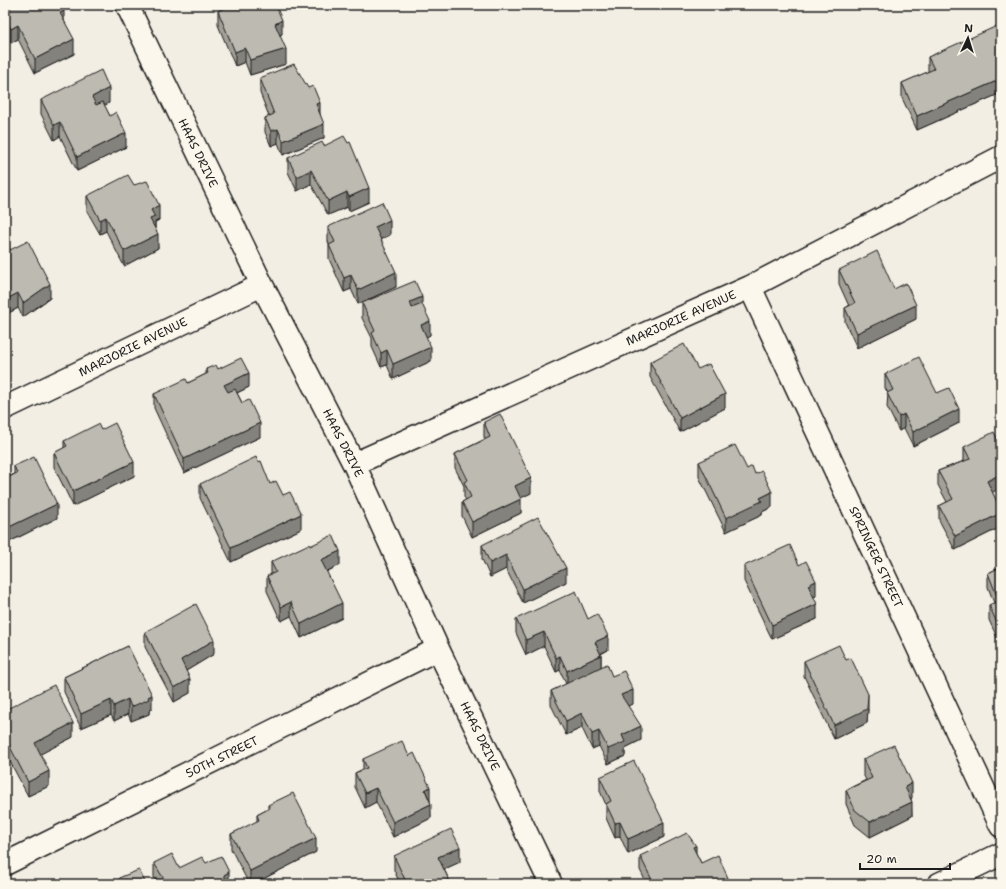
<svg xmlns="http://www.w3.org/2000/svg" width="1006" height="889" viewBox="0 0 1006 889" font-family="'Shantell Sans',sans-serif">
	<style>
		.lines { fill: none; stroke-linecap: round; stroke-linejoin: round }
		.street-casing { stroke: #1c1c1c; stroke-width: 25 }
		.street { stroke: #fbf7ec; stroke-width: 22 }
		.wall { fill: #a3a098; stroke: #1c1c1c }
		.shaded-wall { fill: #84827c; stroke: #1c1c1c }
		.building { fill: #bdbab1; stroke: #1c1c1c }
		.labels { text-anchor: middle; dominant-baseline: central; stroke-width: 3; stroke-linejoin: round; paint-order: stroke }
		.street-label { font-size: 12px; fill: #1c1c1c; stroke: #fbf7ec }
	</style>
	<rect width="100%" height="100%" fill="#f2eee4"/>
	<filter id="ink" filterUnits="userSpaceOnUse"><feTurbulence type="fractalNoise" baseFrequency=".025" numOctaves="2"/><feDisplacementMap in="SourceGraphic" scale="8" xChannelSelector="R" yChannelSelector="G"/><feConvolveMatrix kernelMatrix="1 2 1 2 8 2 1 2 1" color-interpolation-filters="sRGB"/></filter>
	<g filter="url(#ink)">
		<g class="lines">
			<!-- street casing -->
			<g class="street-casing">
				<path id="street" d="M127 5 262 285 354 464 438 649 551 884
					M750 287 1001 826
					M5 408 262 285
					M354 464 750 287 1001 157
					M5 864 438 649
					M939 884 1001 854"/>
			</g>
			<!-- street -->
			<use href="#street" class="street"/>
		</g>
		<!-- wall -->
		<path class="wall" d="M5 5H61L64 20 74 54 35 73 18 39 11 43 5 32V14H6L5 12Z
			M270 8 282 34 280 36 286 64 250 75 245 62 235 66 218 25V11Z
			M1001 35V93L917 130 902 98V83L928 72V57Z
			M260 78 320 114 324 138 283 155 278 143 271 146 265 132V118L269 116 260 93Z
			M41 100 109 103 104 105 126 147 77 171 60 136 54 140 41 114Z
			M324 146 369 202 349 211 347 207 328 215 311 184 297 191 288 172V158Z
			M134 185 159 220 155 222V228L158 248 124 266 106 231 100 234 87 211V196Z
			M328 227 390 235 381 239 396 287 358 304 351 289 344 292 329 259V245L328 241Z
			M5 247 10 250 50 298 23 317 18 308 5 315Z
			M839 270 894 289 916 319 857 348 845 322V308L849 306 839 284Z
			M362 303 422 304 430 335 426 337 431 361 393 379 387 365 381 367 372 347V338L362 318Z
			M650 362 698 369 725 408 680 432 650 377Z
			M206 369H218L249 387 237 393 260 437 184 473 154 408V394L188 383 206 374Z
			M885 374 937 393 959 423 913 446 904 428 899 431 887 407 888 393 885 388Z
			M484 422 531 493 520 498 521 513 472 537 462 516V502L466 500 464 497V486L455 468V454L485 439 484 437Z
			M101 430 134 476 73 506 54 467V453L64 448V441Z
			M964 447 992 492 1001 510V527L955 550 939 520V506L947 502 938 485V471L964 461Z
			M699 462 747 469 755 474 772 507 762 512V515L726 532 699 477Z
			M14 466 57 518 5 544V479L14 474Z
			M200 484H270L283 495 301 529 231 562 200 498Z
			M482 545 566 582 523 603 506 569 490 577 482 559Z
			M271 562 340 565 326 572 342 618 301 638 291 616 281 621 267 591V576L271 575Z
			M799 565 816 596 813 597 817 619 772 639 744 581V566Z
			M1001 567V646L989 620V605L994 603 988 587V573Z
			M516 619H588L608 650 601 654V667L612 676 633 704 628 706 641 740 625 748V756L608 764 599 746 592 749 582 728 566 735 551 705V691L566 684 560 670 556 672 544 646 526 655 516 633Z
			M145 632 214 654 186 671 190 693 174 702 145 647Z
			M128 646 152 709 149 711V714L131 721 128 714 114 721 111 715 81 728 64 692V677Z
			M804 661 868 709 867 723 834 739 804 676Z
			M5 710 73 737 40 754 49 786 28 796 5 752Z
			M409 756 430 801 431 818 393 837 376 802 365 808 355 787V773L363 769V759Z
			M863 759 912 798H911L912 816 870 837 855 825 846 804V790L866 780 863 774Z
			M600 777 664 837 628 854 620 836 615 838 606 818V805L600 791Z
			M268 805 316 852 253 884H249L231 849V834L257 822V815L268 809Z
			M696 853 701 863 728 884H647L640 870V856Z
			M394 856 460 862 444 869 451 884H400L394 870Z
			M154 863 179 868 206 863 229 884H158L154 877Z"/>
		<!-- shaded-wall -->
		<path class="shaded-wall" d="M64 11V26L60 13Z
			M282 20V34L275 38V24Z
			M18 25V39L11 43V29Z
			M74 39V54L35 73V59Z
			M245 48V62L235 66V52Z
			M286 49V64L250 75V60Z
			M1001 79V93L917 130V116Z
			M109 88V103L92 112V97Z
			M320 103V117L316 104Z
			M60 122V136L54 140V125Z
			M324 124V138L283 155V141Z
			M278 129V143L271 146V131Z
			M126 133V147L77 171V157Z
			M311 170V184L297 191V177Z
			M369 188V202L349 211V197Z
			M347 192V207L328 215V201Z
			M159 205V220L155 222V231L150 219 151 210Z
			M106 217V231L100 234V220Z
			M390 220V235L375 242V227Z
			M158 234V248L124 266V251Z
			M396 272V287L358 304V290Z
			M351 275V289L344 292V278Z
			M50 284V298L23 317V303Z
			M18 293V308L5 315V300Z
			M422 297V311L410 317V302Z
			M916 305V319L857 348V333Z
			M430 321V335L421 340V325Z
			M431 347V361L393 379V364Z
			M387 350V365L381 367V353Z
			M249 373V387L224 399V385Z
			M725 394V408L680 432V418Z
			M959 409V423L913 446V432Z
			M904 414V428L899 431V417Z
			M260 423V437L184 473V459Z
			M134 462V476L73 506V491Z
			M1001 474V488L987 495V481Z
			M531 478V493L515 501V486Z
			M772 492V507L762 512V515L726 532V518L760 498Z
			M521 499V513L472 537V522Z
			M57 504V518L5 544V529Z
			M1001 513V527L955 550V536Z
			M301 514V529L231 562V548Z
			M340 551V565L321 574V560Z
			M506 555V569L490 577V563Z
			M566 568V582L523 603V589Z
			M816 581V596L808 600V585Z
			M291 602V616L281 621V607Z
			M342 603V618L301 638V624Z
			M817 604V619L772 639V625Z
			M544 632V646L526 655V640Z
			M608 636V650L595 656V642Z
			M214 640V654L181 674V660Z
			M601 655V669L567 686V671Z
			M560 656V670L556 672V658Z
			M190 679V693L174 702V688Z
			M633 690V704L621 709V695Z
			M868 694V709L867 723 834 739V725Z
			M152 695V709L149 711V714L131 721V707Z
			M128 699V714L114 721V706Z
			M111 700V715L81 728V714Z
			M582 713V728L566 735V721Z
			M73 723V737L35 757V743Z
			M641 726V740L625 748V756L608 764V749L622 735Z
			M599 731V746L592 749V734Z
			M49 771V786L28 796V782Z
			M912 783V798L905 801V787Z
			M430 787V801L425 790Z
			M376 788V802L365 808V793Z
			M912 802V816L870 837V822Z
			M431 804V818L393 837V822Z
			M620 822V836L615 838V823Z
			M664 823V837L628 854V839Z
			M316 838V852L253 884H250V871Z
			M696 846V860L693 847Z
			M460 847V862L438 872V857Z
			M229 872V884H224V875Z
			M728 878V884H714Z"/>
		<!-- building -->
		<path class="building" d="M8 5H61L64 11 60 13 74 39 35 59 18 25 11 29 5 18V14L11 11Z
			M230 5H269L270 8 276 6 282 20 275 24 286 49 250 60 245 48 235 52 218 11Z
			M997 26 1001 35V79L917 116 902 83 934 69 928 57Z
			M294 64 308 88 313 86 320 103 316 104 324 124 283 141 278 129 271 131 265 118 274 114 260 78Z
			M101 70 109 88 92 97 96 105 103 102 110 116 116 112 126 133 77 157 60 122 54 125 41 100Z
			M344 136 348 143 350 142 369 188 349 197 347 192 328 201 311 170 297 177 288 158 322 142 324 146Z
			M128 175 134 185 147 181 159 205 151 210 155 217 150 219 158 234 124 251 106 217 100 220 87 196Z
			M382 202 390 220 375 227 396 272 358 290 351 275 344 278 329 245 335 242 328 227Z
			M28 241 50 284 23 303 18 293 5 300V247L8 246 10 250Z
			M877 251 894 289 906 283 916 305 857 333 845 308 855 303 839 270Z
			M415 281 422 297 410 302 412 308 422 304 430 321 421 325 431 347 393 364 387 350 381 353 372 333 375 331 362 303Z
			M684 344 698 369 709 364 725 394 680 418 650 362Z
			M919 357 937 393 949 388 959 409 913 432 904 414 899 417 887 393 893 390 885 374Z
			M241 358 249 373 224 385 228 392 235 389 242 403 249 400 260 423 184 459 154 394 186 379 188 383 208 373 206 369 216 365 218 369Z
			M500 414 531 478 515 486 521 499 472 522 462 502 471 497 464 482 468 480 455 454 490 437 484 422Z
			M115 423 134 462 73 491 54 453 67 446 64 441 98 424 101 430Z
			M994 432 1001 447V474L987 481 1001 510V513L955 536 939 506 953 499 938 471 970 459 964 447Z
			M735 445 747 469 752 466 755 474 762 471 772 492 760 498 762 501 726 518 699 462Z
			M34 457 57 504 5 529V488L7 487 5 483V479L17 473 14 466Z
			M256 457 258 462 261 461 270 484 276 481 283 495 290 492 301 514 231 548 200 484Z
			M538 517 566 568 523 589 506 555 490 563 482 545Z
			M333 535 340 551 321 560 342 603 301 624 291 602 281 607 267 576 276 572 271 562 309 544 310 546Z
			M790 545 799 565 806 561 816 581 808 585 817 604 772 625 744 566Z
			M1001 567V632L989 605 999 601 988 573Z
			M576 591 588 619 597 614 608 636 595 642 601 655 567 671 560 656 556 658 544 632 526 640 516 619Z
			M196 604 214 640 181 660 190 679 174 688 145 632Z
			M839 645 846 660 851 658 868 694 867 709 834 725 804 661Z
			M128 646 152 695 148 697 149 699 131 707 128 699 114 706 111 700 81 714 64 677Z
			M607 664 612 676 624 671 633 690 621 695 641 726 622 735 625 742 608 749 599 731 592 734 582 713 566 721 551 691Z
			M54 685 73 723 35 743 49 771 28 782 5 737V710Z
			M402 741 409 756 414 753 430 787 425 790 431 804 393 822 376 788 365 793 355 773 367 768 363 759Z
			M894 745 912 783 905 787 912 802 870 822 855 810 846 790 872 778 863 759Z
			M634 761 664 823 628 839 620 822 615 823 606 804 611 801 600 777Z
			M293 793 316 838 250 871 231 834 259 820 257 815 270 808 268 805Z
			M451 829 460 847 438 857 451 884H407L394 856Z
			M687 833 696 846 693 847 701 863 718 855 728 878 714 884H654L640 856Z
			M172 854 179 868 202 857 206 863 221 856 229 872 224 875 228 884H167L154 863Z
			M139 870 146 884H120L118 880 121 877Z"/>
	</g>
	<g class="labels">
		<!-- street labels -->
		<g class="street-label">
			<text transform="translate(198 153) rotate(64)">HAAS DRIVE</text>
			<text transform="translate(681 318) rotate(-24)">MARJORIE AVENUE</text>
			<text transform="translate(133 347) rotate(-26)">MARJORIE AVENUE</text>
			<text transform="translate(343 443) rotate(63)">HAAS DRIVE</text>
			<text transform="translate(876 557) rotate(65)">SPRINGER STREET</text>
			<text transform="translate(480 736) rotate(64)">HAAS DRIVE</text>
			<text transform="translate(222 757) rotate(-26)">50TH STREET</text>
		</g>
	</g>
	<!-- margin -->
	<rect width="1006" height="889" fill="none" stroke="#fbf7ec" stroke-width="20"/>
	<rect x="10" y="10" width="986" height="869" fill="none" stroke="#1c1c1c" stroke-width="1.5" filter="url(#ink)"/>
	<!-- north arrow -->
	<g transform="translate(968 38) rotate(4)" stroke="#fbf7ec" stroke-width="3" paint-order="stroke">
	<path d="M0-3L7 15L0 10L-7 15Z" fill="#1c1c1c"/>
	<text y="-6" font-size="11" font-weight="bold" text-anchor="middle" fill="#1c1c1c">N</text>
	</g>
	<!-- scale -->
	<path d="M860 863v6h90v-6" fill="none" stroke="#1c1c1c" stroke-width="2"/>
	<text x="866" y="863" font-size="12" fill="#1c1c1c" stroke="#fbf7ec" stroke-width="3" paint-order="stroke">20 m</text>
</svg>
